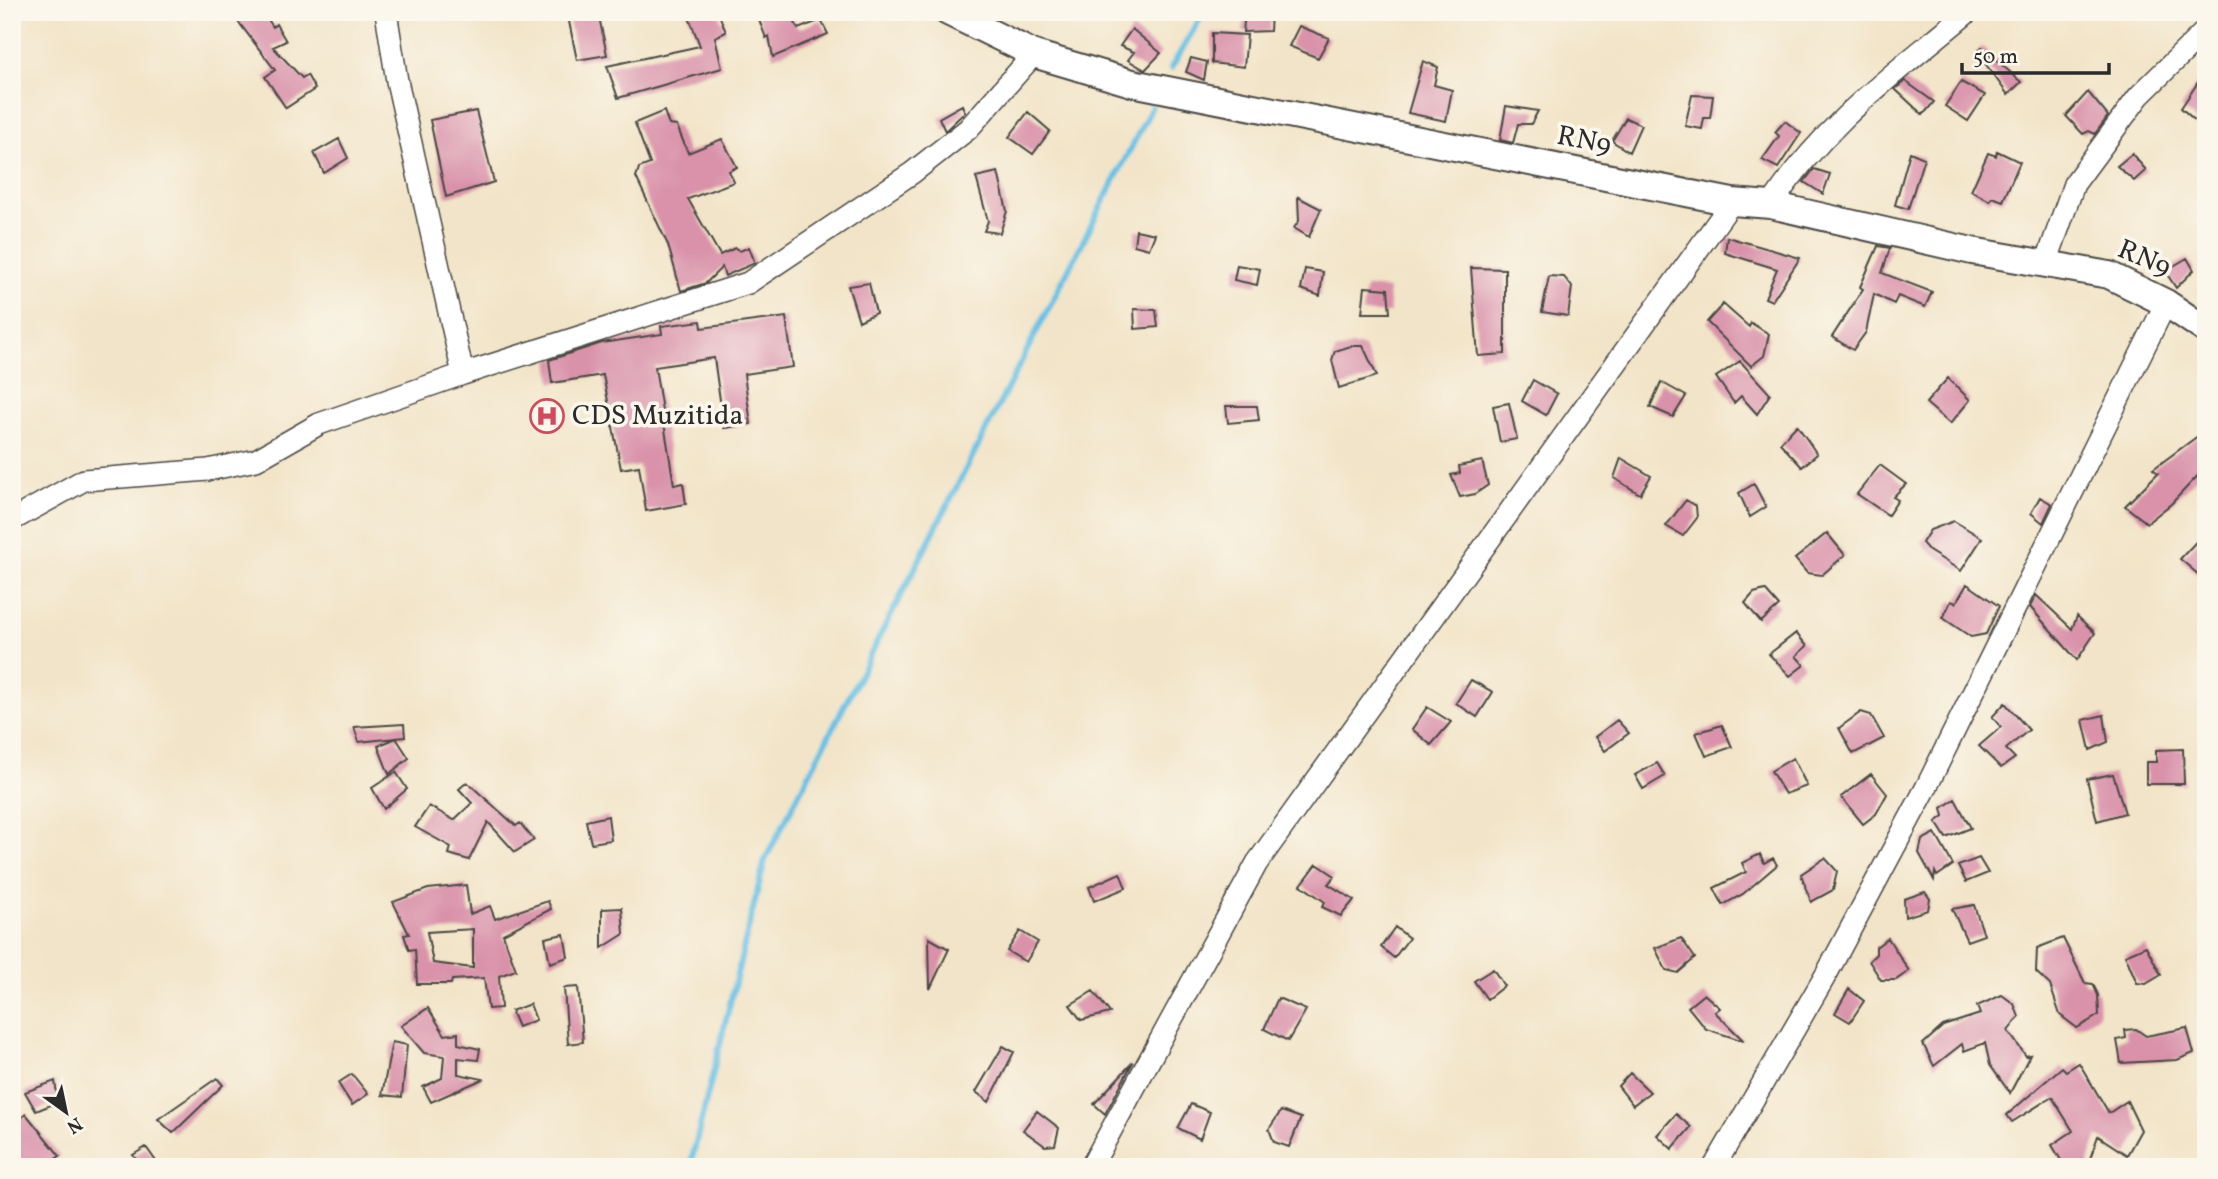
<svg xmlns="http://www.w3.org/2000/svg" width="2218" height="1179" viewBox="0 0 2218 1179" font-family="Vollkorn,serif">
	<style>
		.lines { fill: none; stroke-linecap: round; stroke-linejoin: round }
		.stream { stroke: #67c1e5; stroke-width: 6 }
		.building { fill: #d992aa; fill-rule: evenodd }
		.minor-casing { stroke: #494743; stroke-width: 24 }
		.major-casing { stroke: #494743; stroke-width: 30 }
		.minor { stroke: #fff; stroke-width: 21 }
		.major { stroke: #fff; stroke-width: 26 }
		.labels { text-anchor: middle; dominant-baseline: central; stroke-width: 7; stroke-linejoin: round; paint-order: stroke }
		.street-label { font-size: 28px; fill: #2b2b2b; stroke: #fbf7ec }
		.poi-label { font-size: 28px; fill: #2b2b2b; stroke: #fbf7ec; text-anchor: start }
	</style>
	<rect width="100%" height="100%" fill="#fbf7ec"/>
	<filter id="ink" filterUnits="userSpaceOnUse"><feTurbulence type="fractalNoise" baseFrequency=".0143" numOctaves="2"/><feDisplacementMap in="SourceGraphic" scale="14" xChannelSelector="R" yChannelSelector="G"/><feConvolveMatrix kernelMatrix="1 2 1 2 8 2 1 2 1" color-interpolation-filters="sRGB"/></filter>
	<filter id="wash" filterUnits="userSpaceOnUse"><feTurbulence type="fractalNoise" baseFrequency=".00686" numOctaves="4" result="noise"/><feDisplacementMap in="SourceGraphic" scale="28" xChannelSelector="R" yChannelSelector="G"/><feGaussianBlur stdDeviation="1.57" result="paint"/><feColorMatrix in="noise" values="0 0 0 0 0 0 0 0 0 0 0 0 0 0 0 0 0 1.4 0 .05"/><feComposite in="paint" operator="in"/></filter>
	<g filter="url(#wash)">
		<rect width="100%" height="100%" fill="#f2e4c8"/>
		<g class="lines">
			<!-- stream -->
			<path class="stream" d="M1171 68 1204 12
				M690 1167 765 860 1152 107"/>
		</g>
		<g id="blocks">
			<!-- building -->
			<path class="building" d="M231 12H263L273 27 276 24 286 41 273 47 302 78 307 75 315 89 286 108 265 77 275 70Z
				M567 12H598L607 55 577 60Z
				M687 12H718L726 32 715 37 722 68 618 98 607 66 700 46Z
				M756 12H790L798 29 821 20 828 34 773 57 769 36 766 38Z
				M1245 12H1271L1270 31 1243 32Z
				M1299 26 1329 38 1318 58 1289 46Z
				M1132 29 1161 53 1145 70 1128 60 1134 52 1120 46Z
				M1212 33 1247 35 1244 67 1212 63Z
				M1982 47 2021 82 2008 95 1977 52Z
				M1191 58 1207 62 1204 80 1186 72Z
				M1423 61 1438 67 1434 85 1452 90 1446 121 1408 113Z
				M2206 70V130L2181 108Z
				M1905 81 1934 102 1923 115 1895 89Z
				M1961 82 1985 95 1968 121 1945 106Z
				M2088 92 2108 116 2095 134 2089 131 2083 134 2066 116Z
				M1692 95 1713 96 1710 118H1704L1702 129 1685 126Z
				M962 105 965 112 945 131 939 118Z
				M1506 106 1538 111 1531 124H1518L1513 143 1500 140Z
				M476 111 494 182 446 197 430 120Z
				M664 111 669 125 677 126 688 153 722 139 737 167 729 171 734 182 688 199 720 255 735 248 740 251 749 247 755 263 725 276 722 267 706 283 681 291 668 245 636 177 639 168 650 164 635 123Z
				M1028 112 1050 131 1033 154 1009 137Z
				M1626 118 1641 125 1629 152 1612 141Z
				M1785 121 1801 133 1778 168 1762 160 1779 136 1775 132Z
				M339 139 348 158 324 173 314 153Z
				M1997 151 2020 162 2003 201 1992 197 1990 201 1971 191 1988 153 1996 156Z
				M1910 152 1924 158 1908 209 1895 205Z
				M2132 154 2146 170 2134 181 2117 166Z
				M1814 169 1830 174 1823 194 1804 182Z
				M998 172 1007 211 1000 233 984 231 988 221 976 177Z
				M1298 197 1321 209 1309 237 1294 228 1299 221Z
				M1136 230 1155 234 1149 249 1134 245Z
				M1727 237 1800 258 1772 301 1765 298 1777 269 1725 253Z
				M1878 246 1890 248 1882 273 1932 292 1925 307 1898 296 1894 304 1874 294 1866 332 1853 350 1832 337 1863 289 1860 287Z
				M2187 258 2194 270 2176 288 2165 271Z
				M1237 265 1260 269 1257 285 1234 280Z
				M1471 268 1505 269V354L1478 356Z
				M1305 269 1323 272 1320 296 1301 289Z
				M1549 276 1564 277 1572 287 1568 316 1542 312Z
				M869 283 876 313 859 321 848 286Z
				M1365 287 1388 289 1390 313H1362Z
				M1723 304 1749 327 1751 323 1769 334 1764 356 1751 366 1707 322Z
				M1134 309 1156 310 1158 327 1135 329Z
				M786 317 793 367 744 374 751 424 724 428 714 358 655 367 674 485 683 483 686 504 646 511 639 466 621 469 603 375 552 383 549 360 602 343 662 334 661 326 701 321 702 328Z
				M1351 346H1363L1377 376 1339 388 1332 360 1335 351Z
				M1740 361 1770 394 1757 414 1741 396 1734 403 1716 377Z
				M1948 378 1970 400 1950 424 1926 403Z
				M1533 380 1557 394 1546 415 1522 401Z
				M1661 382 1686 396 1673 417 1650 407Z
				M1509 403 1517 439 1500 442 1493 406Z
				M1226 406H1257L1259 420 1228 423Z
				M1797 425 1817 454 1802 467 1780 443Z
				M2206 430V467L2171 504 2147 523 2125 506 2158 473 2153 469Z
				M1621 458 1651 476 1640 494 1614 478Z
				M1482 461 1488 485 1475 494 1460 497 1451 475 1460 473 1459 466Z
				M1880 465 1906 484 1893 497 1898 500 1888 515 1857 494Z
				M1754 484 1766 507 1750 517 1739 493Z
				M2040 497 2052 504 2043 523 2031 513Z
				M1686 500 1696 506 1697 518 1683 536 1666 526Z
				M1954 521 1982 538 1961 571 1929 551 1922 543 1930 530Z
				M2206 531V581L2180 559Z
				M1827 533 1845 555 1822 575 1807 573 1795 559Z
				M1967 584 1999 606 1986 634 1971 637 1943 618 1951 601 1956 603Z
				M1765 590 1779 606 1761 622 1745 603 1754 593Z
				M2036 595 2072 629 2077 616 2095 633 2077 660 2030 607Z
				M1796 633 1807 646 1796 656 1804 665 1790 676 1769 654Z
				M1471 680 1493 692 1477 717 1456 703Z
				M2005 703 2029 730 2006 749 2015 758 2001 768 1979 746 2001 727 1992 717Z
				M1427 707 1451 722 1431 745 1412 729Z
				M1861 712 1871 715 1884 738 1853 754 1839 728Z
				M2104 715 2108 742 2090 750 2083 720Z
				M1617 720 1629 733 1605 751 1595 737Z
				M404 724 405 737 359 742 354 727Z
				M1722 725 1732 747 1706 756 1696 733Z
				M396 738 409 758 389 774 378 746Z
				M2183 749 2184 784H2146V762H2156V750Z
				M1793 758 1807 786 1785 794 1771 771Z
				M1657 763 1665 776 1643 789 1635 775Z
				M396 772 407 789 384 809 372 788Z
				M1871 774 1887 794 1876 814 1863 824 1841 797Z
				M2113 774 2125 813 2097 821 2087 779Z
				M467 782 516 826 520 823 534 840 515 852 488 822 469 860 449 854 451 847 415 827 429 806 454 820 472 803 459 789Z
				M1955 799 1971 828 1946 838 1936 822 1944 816 1942 808Z
				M608 816 611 840 591 843 586 821Z
				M1935 833 1953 865 1937 876 1935 872 1934 880 1919 853 1922 840Z
				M1760 854 1764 863 1773 858 1777 865 1743 894 1723 905 1714 888 1746 872 1742 863Z
				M1825 858 1837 871 1833 890 1811 902 1801 874Z
				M1979 858 1988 873 1966 882 1958 866Z
				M1317 864 1335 876 1328 884 1354 900 1341 916 1322 907 1325 902 1301 885Z
				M1120 873 1126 888 1094 901 1089 887Z
				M466 885 470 914 490 906 495 919 548 901 551 909 503 934 516 970 499 976 501 1008 488 1009 484 978 452 980 451 984H417L415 949 409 950 404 935 409 934 393 902 428 889ZM473 929V968L433 963 427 932Z
				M1925 892 1930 899 1928 910 1905 917 1904 899Z
				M1974 905 1984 935 1967 941 1952 909Z
				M622 908 624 934 602 948V909Z
				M1395 927 1409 938 1394 958 1381 947Z
				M1020 931 1038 942 1026 962 1007 951Z
				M564 934 568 957 550 963 545 938Z
				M929 938 949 949 930 989Z
				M1681 938 1695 958 1678 973 1666 970 1655 948Z
				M1888 938 1909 971 1896 980H1881L1869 961 1876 954V947Z
				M2063 938 2085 983 2093 984 2098 995 2099 1015 2077 1028 2060 1015 2050 985 2036 972 2037 948Z
				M2146 946 2161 975 2146 984 2137 983 2125 955Z
				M1493 969 1504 986 1487 999 1474 981Z
				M578 987 583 1042 568 1044 564 988Z
				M1849 989 1864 1001 1850 1022 1835 1013Z
				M1093 991 1110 1013 1081 1020 1070 1005Z
				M1704 994 1720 1008 1715 1012 1744 1041 1706 1029 1688 1007Z
				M2002 995 2014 1004 2019 1017 2008 1031 2026 1056 2030 1055 2010 1093 1990 1065 1985 1043 1964 1051 1962 1044 1934 1066 1923 1044 1943 1026 1980 1014 1977 1006Z
				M1278 998 1306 1010 1288 1041 1264 1029Z
				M530 1004 536 1020 518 1027 511 1011Z
				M428 1008 445 1035 458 1033V1044L480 1049 478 1060 458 1058V1074L483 1079 431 1102 423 1087 442 1078 444 1056 424 1053 401 1026Z
				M2187 1028 2194 1053 2177 1060 2121 1063 2117 1040 2126 1038 2125 1030 2136 1029 2146 1036Z
				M392 1042 407 1045 402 1097 382 1095Z
				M1003 1046 1014 1052 989 1102 976 1092Z
				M1133 1062 1105 1114 1094 1104Z
				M2079 1063 2109 1113 2127 1101 2141 1130 2127 1155 2098 1136 2087 1167H2065L2052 1145 2073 1131 2052 1097 2012 1122 2007 1115 2062 1067 2066 1071Z
				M1630 1073 1650 1092 1633 1105 1618 1086Z
				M352 1074 368 1094 352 1105 338 1083Z
				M217 1078 223 1085 173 1133 158 1119Z
				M55 1081 58 1102 36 1111 25 1092Z
				M1191 1104 1210 1112 1200 1139 1178 1128Z
				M1037 1111 1059 1128 1055 1145 1045 1146 1023 1130Z
				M1281 1111 1301 1118 1289 1147 1274 1142 1269 1129Z
				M26 1114 60 1156 42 1167H23L12 1152V1125Z
				M1676 1114 1691 1127 1672 1149 1657 1135Z
				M146 1147 160 1167H142L133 1155Z"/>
		</g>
	</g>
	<g filter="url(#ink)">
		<use href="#blocks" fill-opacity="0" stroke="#494743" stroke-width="2"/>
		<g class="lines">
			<!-- minor casing -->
			<g class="minor-casing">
				<path id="minor" d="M386 12 397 81 463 374
					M1771 205C1826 122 1893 75 1968 12
					M2046 263 2074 184 2139 96 2206 30
					M12 520 84 480 208 470 256 460 319 424 463 374 748 283 912 173 968 129 1034 54
					M1091 1167 1257 863 1732 202
					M1714 1167 1827 973 1926 788 2166 303"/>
			</g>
			<!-- major casing -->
			<g class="major-casing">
				<path id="major" d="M948 12 1034 54 1132 83 1732 202 1771 205 1972 251 2109 275 2166 303 2206 330"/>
			</g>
			<!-- minor -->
			<use href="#minor" class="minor"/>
			<!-- major -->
			<use href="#major" class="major"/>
		</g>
	</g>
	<!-- icons -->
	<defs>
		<g id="hospital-ring" transform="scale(1.75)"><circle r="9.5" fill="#fbf7ec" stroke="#d1495b" stroke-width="1.5"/><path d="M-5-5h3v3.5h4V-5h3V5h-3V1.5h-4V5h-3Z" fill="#d1495b"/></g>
	</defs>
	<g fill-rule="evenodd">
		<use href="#hospital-ring" x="547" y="416"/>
	</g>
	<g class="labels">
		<!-- street labels -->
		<g class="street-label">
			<text transform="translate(1584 141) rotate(11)">RN9</text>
			<text transform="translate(2144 259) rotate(23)">RN9</text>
		</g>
		<!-- poi labels -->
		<g class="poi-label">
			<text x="572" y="416">CDS Muzitida</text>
		</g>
	</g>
	<!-- margin -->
	<rect width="2218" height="1179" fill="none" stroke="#fbf7ec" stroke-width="42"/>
	<!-- north arrow -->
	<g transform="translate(66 1112) rotate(147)" stroke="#fbf7ec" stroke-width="5" paint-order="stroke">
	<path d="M0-5L12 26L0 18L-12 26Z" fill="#2b2b2b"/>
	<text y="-10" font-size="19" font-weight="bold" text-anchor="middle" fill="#2b2b2b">N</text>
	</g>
	<!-- scale -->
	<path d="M1962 63v10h147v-10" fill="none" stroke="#2b2b2b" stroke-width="3.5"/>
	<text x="1973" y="63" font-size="21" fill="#2b2b2b" stroke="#fbf7ec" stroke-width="5" paint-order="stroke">50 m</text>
</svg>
